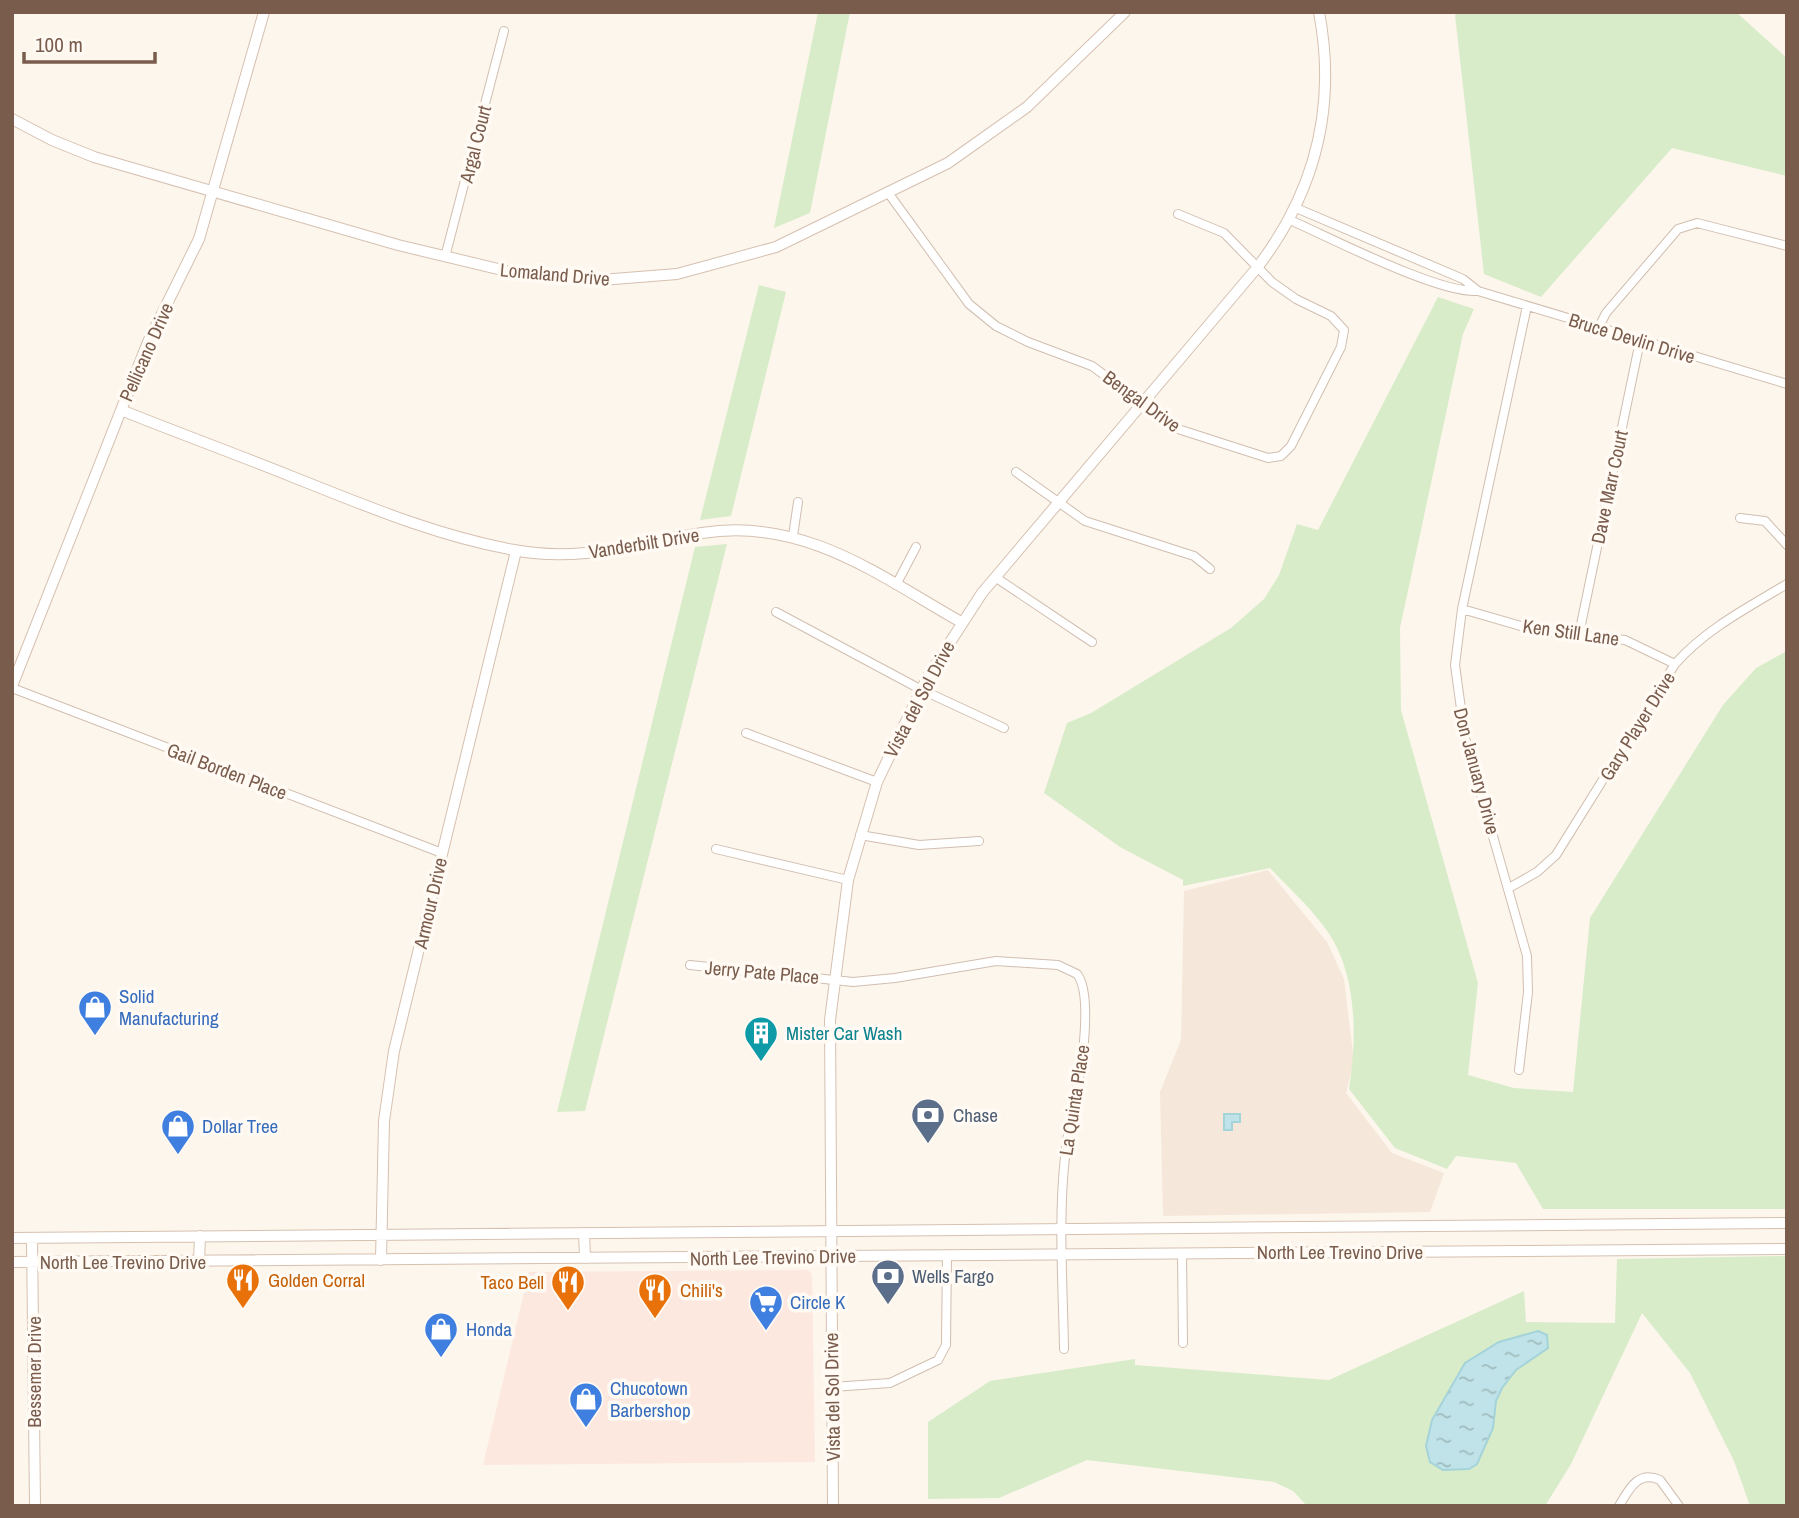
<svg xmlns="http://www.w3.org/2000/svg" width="1799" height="1518" viewBox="0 0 1799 1518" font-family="'Archivo Narrow',sans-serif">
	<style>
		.residential { fill: #f5e8da }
		.commercial { fill: #fde8e0 }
		.grass { fill: #d8ecc9 }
		.water { fill: url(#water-ripples); stroke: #a5d3da; stroke-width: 2 }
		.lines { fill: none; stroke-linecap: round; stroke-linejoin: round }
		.street-casing { stroke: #d1beb0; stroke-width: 10 }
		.secondary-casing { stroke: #d6c0b0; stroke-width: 12 }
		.street { stroke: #fff; stroke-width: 8 }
		.secondary { stroke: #fff; stroke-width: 10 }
		.labels { text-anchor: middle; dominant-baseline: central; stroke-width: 7; stroke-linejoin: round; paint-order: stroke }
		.street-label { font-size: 19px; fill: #7a5c4d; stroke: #fffaf3 }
		.shop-label { font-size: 19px; fill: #366cbe; stroke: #fffaf3; text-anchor: start }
		.culture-label { font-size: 19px; fill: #0d838f; stroke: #fffaf3; text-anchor: start }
		.service-label { font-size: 19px; fill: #4e5e75; stroke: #fffaf3; text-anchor: start }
		.food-label { font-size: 19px; fill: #c56008; stroke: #fffaf3; text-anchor: start }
	</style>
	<defs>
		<pattern id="water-ripples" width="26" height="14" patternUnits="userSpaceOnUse" patternTransform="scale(1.75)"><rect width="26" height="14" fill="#bfe3e8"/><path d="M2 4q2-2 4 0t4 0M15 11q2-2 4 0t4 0" fill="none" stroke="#a0bbbe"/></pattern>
	</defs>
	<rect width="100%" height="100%" fill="#fdf6ec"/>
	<!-- residential -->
	<path class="residential" d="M1268 870 1327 942 1344 979 1354 1061 1346 1093 1392 1153 1444 1173 1430 1212 1163 1216 1160 1092 1181 1040 1184 891Z"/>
	<!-- commercial -->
	<path class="commercial" d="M808 1270 812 1274 815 1462 483 1465 529 1272Z"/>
	<!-- grass -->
	<path class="grass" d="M818 12H850L810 213 774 228Z
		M1458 12H1736L1787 58V176L1672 148 1541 297 1484 274 1455 15Z
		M759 285 786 292 731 516 700 520Z
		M1438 297 1474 309 1463 334 1400 628 1401 710 1478 983 1468 1075 1514 1088 1573 1092 1590 918 1723 705 1756 668 1787 651V1209H1543L1516 1163 1456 1156 1447 1169 1395 1148 1349 1089C1357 1038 1358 972 1325 928 1309 906 1288 887 1270 868L1183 886V880L1120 847 1044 793 1067 723 1091 713 1231 628 1264 599 1279 575 1297 524 1318 530Z
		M727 544 585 1111 557 1112 695 547Z
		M1787 1256V1506H1750L1734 1461 1690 1373 1642 1313 1571 1464 1545 1506H1307L1293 1491 1274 1482 1087 1460 999 1498 928 1499V1422L990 1381 1135 1359V1365L1329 1380 1524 1291 1526 1322 1615 1323 1617 1259Z"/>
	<!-- water -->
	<path class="water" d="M1224 1114H1240V1122H1232V1130H1224Z
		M1538 1331 1547 1335 1548 1348 1516 1370 1502 1388 1496 1401 1493 1428 1477 1464 1469 1469 1443 1470 1430 1462 1426 1446 1432 1420 1465 1363 1499 1342Z"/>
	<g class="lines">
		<!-- street casing -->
		<g class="street-casing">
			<path id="street" d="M889 194 969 304 996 326 1028 342 1092 366 1178 429 1268 458 1281 456 1291 446 1341 347 1344 330 1331 316 1296 299 1272 282 1224 233 1178 214
				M1296 208 1463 279 1478 291 1787 384
				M1290 220C1331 238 1439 294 1478 291
				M445 257 504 31
				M1599 327 1606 313 1678 229 1697 223 1787 246
				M1016 472 1085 521 1194 556 1210 569
				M1740 518 1765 521 1787 545
				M793 536 798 502
				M995 577 1092 642
				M896 585 916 547
				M1462 609 1538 631 1625 640 1675 664
				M776 612 920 689 1004 728
				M1579 634 1640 341
				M12 688 442 853
				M746 733 877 782
				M860 835 919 845 979 841
				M716 849 848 880
				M1509 888 1537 872 1556 855 1675 664C1706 629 1747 608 1787 584
				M690 965 853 982 895 978 996 961 1058 965 1077 974C1089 989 1085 1033 1083 1052 1079 1087 1068 1122 1065 1157 1058 1220 1063 1285 1064 1349
				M1519 1070 1528 992 1527 956 1465 738 1455 665 1462 609 1527 306
				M1182 1253 1183 1343
				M832 1387 890 1383 938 1360 946 1345 947 1255
				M1619 1506C1629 1489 1638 1470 1660 1480L1679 1506"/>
		</g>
		<!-- secondary casing -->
		<g class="secondary-casing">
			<path id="secondary" d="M12 119 52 140 94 157 398 245 515 273 601 280 677 274 776 247 948 163 1027 107 1125 12
				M121 410C178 433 236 454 293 477 366 506 437 536 514 550 581 563 637 543 702 533 804 517 878 575 961 622
				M12 686 148 342 199 239 264 12
				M584 1233 585 1258
				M12 1238 1787 1223
				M32 1238 35 1506
				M381 1260 384 1121 394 1051 516 551
				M12 1262 1787 1249
				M199 1262 200 1236
				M833 1506 830 1020 848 880 877 782 927 678 982 593 1256 269C1315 193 1337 107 1319 12"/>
		</g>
		<!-- street -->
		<use href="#street" class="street"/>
		<!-- secondary -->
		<use href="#secondary" class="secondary"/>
	</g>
	<!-- icons -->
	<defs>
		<g id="shop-pin" transform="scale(1.75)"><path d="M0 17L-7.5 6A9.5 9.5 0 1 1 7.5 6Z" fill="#3f7fe0" stroke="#fffaf3"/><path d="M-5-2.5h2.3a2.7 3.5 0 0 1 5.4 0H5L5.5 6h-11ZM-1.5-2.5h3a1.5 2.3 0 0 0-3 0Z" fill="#fff"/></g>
		<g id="building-pin" transform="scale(1.75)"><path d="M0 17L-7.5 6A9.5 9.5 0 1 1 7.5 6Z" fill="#0f9aa8" stroke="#fffaf3"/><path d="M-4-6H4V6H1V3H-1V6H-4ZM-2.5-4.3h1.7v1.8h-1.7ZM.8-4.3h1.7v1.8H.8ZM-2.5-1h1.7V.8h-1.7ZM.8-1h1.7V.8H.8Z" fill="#fff"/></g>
		<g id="bank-pin" transform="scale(1.75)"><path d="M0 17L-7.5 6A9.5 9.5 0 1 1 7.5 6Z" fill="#5c6f8a" stroke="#fffaf3"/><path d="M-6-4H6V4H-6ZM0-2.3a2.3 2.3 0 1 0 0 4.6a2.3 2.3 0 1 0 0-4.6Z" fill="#fff"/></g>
		<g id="restaurant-pin" transform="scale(1.75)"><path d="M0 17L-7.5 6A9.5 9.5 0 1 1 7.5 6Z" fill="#e8710a" stroke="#fffaf3"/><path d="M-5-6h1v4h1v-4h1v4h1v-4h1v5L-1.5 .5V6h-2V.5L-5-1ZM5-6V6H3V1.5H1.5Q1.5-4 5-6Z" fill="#fff"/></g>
		<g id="supermarket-pin" transform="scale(1.75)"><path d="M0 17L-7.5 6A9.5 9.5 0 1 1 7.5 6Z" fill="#3f7fe0" stroke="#fffaf3"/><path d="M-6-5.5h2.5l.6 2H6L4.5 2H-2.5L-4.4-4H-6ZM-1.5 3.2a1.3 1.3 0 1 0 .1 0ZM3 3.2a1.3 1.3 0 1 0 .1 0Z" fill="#fff"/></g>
	</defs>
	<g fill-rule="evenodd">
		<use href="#shop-pin" x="95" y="1007"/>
		<use href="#building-pin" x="761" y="1033"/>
		<use href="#bank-pin" x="928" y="1115"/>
		<use href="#shop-pin" x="178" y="1126"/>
		<use href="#bank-pin" x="888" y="1276"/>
		<use href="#restaurant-pin" x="243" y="1280"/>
		<use href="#restaurant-pin" x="568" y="1282"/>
		<use href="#restaurant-pin" x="655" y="1290"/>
		<use href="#supermarket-pin" x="766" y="1302"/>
		<use href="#shop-pin" x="441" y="1329"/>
		<use href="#shop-pin" x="586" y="1399"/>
	</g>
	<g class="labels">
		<!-- street labels -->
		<g class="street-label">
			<text transform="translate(475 144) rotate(-76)">Argal Court</text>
			<text transform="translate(555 274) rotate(5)">Lomaland Drive</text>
			<text transform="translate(1632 338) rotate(17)">Bruce Devlin Drive</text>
			<text transform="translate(146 352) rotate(-66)">Pellicano Drive</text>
			<text transform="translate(1142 401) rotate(36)">Bengal Drive</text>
			<text transform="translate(1609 487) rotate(-78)">Dave Marr Court</text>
			<text transform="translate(644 543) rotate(-9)">Vanderbilt Drive</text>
			<text transform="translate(1571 632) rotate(8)">Ken Still Lane</text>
			<text transform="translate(919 699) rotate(-62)">Vista del Sol Drive</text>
			<text transform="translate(1637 726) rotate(-58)">Gary Player Drive</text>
			<text transform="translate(227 771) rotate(21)">Gail Borden Place</text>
			<text transform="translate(1477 771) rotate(75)">Don January Drive</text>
			<text transform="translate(430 903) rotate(-77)">Armour Drive</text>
			<text transform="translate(762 972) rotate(5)">Jerry Pate Place</text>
			<text transform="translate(1074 1100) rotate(-81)">La Quinta Place</text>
			<text x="1340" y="1252">North Lee Trevino Drive</text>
			<text transform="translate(773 1257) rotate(-1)">North Lee Trevino Drive</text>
			<text x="123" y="1262">North Lee Trevino Drive</text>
			<text transform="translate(34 1372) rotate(-90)">Bessemer Drive</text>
			<text transform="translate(832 1397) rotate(-91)">Vista del Sol Drive</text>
		</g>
		<!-- shop labels -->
		<g class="shop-label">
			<text x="119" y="996">Solid<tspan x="119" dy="22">Manufacturing</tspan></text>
			<text x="202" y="1126">Dollar Tree</text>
			<text x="790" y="1302">Circle K</text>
			<text x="466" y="1329">Honda</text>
			<text x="610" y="1388">Chucotown<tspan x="610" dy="22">Barbershop</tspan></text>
		</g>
		<!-- culture labels -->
		<g class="culture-label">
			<text x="786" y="1033">Mister Car Wash</text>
		</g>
		<!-- service labels -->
		<g class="service-label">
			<text x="953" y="1115">Chase</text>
			<text x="912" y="1276">Wells Fargo</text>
		</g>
		<!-- food labels -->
		<g class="food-label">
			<text x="268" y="1280">Golden Corral</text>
			<text x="544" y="1282" text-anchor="end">Taco Bell</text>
			<text x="680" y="1290">Chili's</text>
		</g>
	</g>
	<!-- border -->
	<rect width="1799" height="1518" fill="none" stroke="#7a5c4d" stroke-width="28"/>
	<!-- scale -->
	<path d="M24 52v10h131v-10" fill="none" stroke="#7a5c4d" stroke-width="3.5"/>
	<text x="35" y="52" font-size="21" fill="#7a5c4d" stroke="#fffaf3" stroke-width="5" paint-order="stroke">100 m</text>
</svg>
